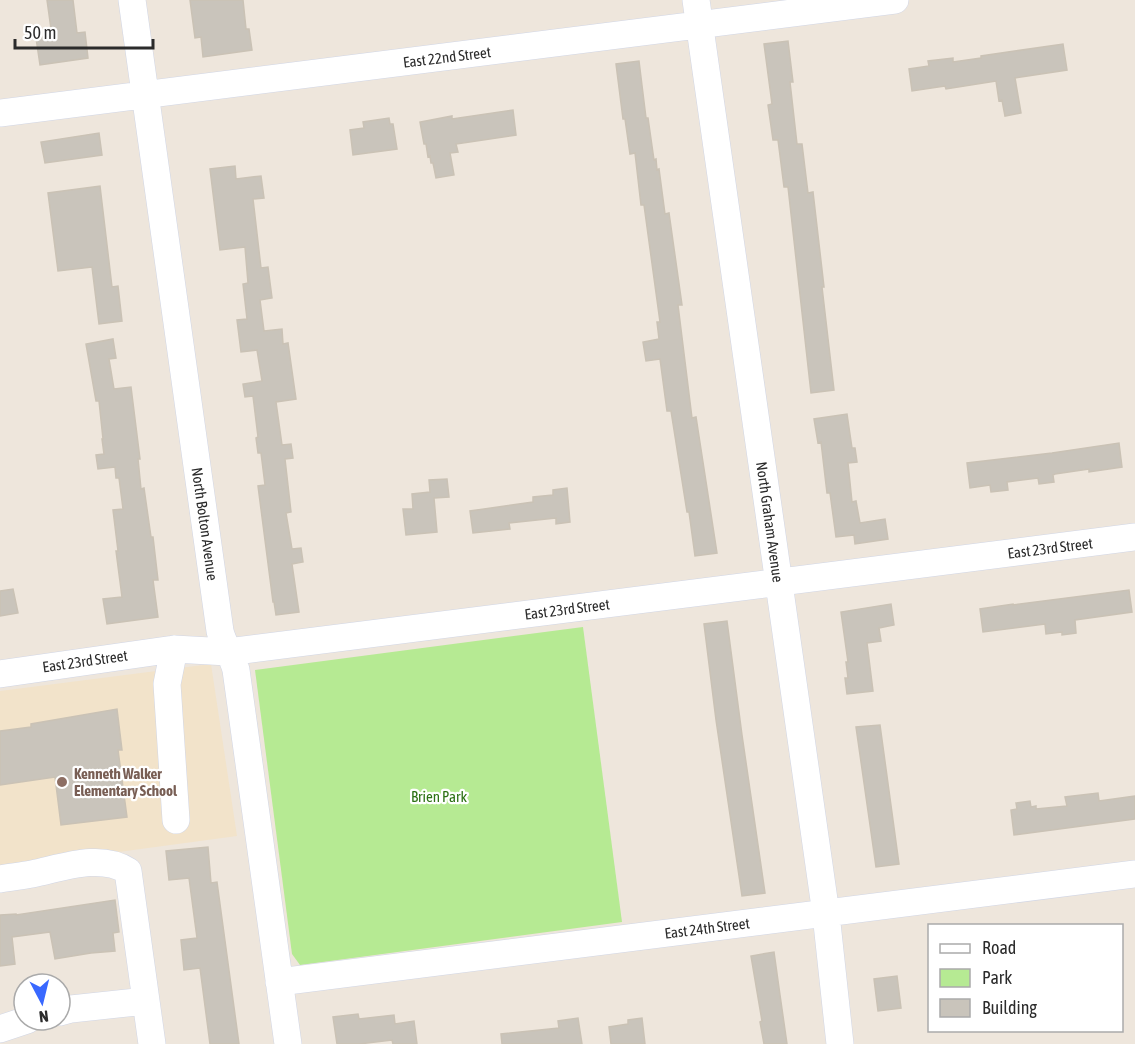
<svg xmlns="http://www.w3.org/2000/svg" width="1135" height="1044" viewBox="0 0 1135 1044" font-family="'Asap Condensed',sans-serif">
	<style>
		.education { fill: #f2e3ca }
		.green { fill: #b6ea93 }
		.building { fill: #c9c4bb; stroke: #cac2b5; stroke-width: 1.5 }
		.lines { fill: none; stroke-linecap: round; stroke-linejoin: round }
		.minor-casing { stroke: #d1d6e5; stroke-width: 28 }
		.minor { stroke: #fff; stroke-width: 27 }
		.education-dot { fill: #8d6e63; stroke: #fff; stroke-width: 2 }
		.labels { text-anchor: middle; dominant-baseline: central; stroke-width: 4.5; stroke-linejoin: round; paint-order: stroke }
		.street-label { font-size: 15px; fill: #2b2b2b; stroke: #fff }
		.education-label { font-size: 15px; font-weight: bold; fill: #785e54; stroke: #fff; text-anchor: start }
		.park-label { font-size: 15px; fill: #2b7013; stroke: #fff }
	</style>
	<rect width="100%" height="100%" fill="#eee6dc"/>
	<!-- education -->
	<path class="education" d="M211 664 237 836 0 868V691Z"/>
	<!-- green -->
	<path class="green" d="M583 627 622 922 300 965 292 954 255 670Z"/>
	<!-- building -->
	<path class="building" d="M47 0H73L77 33 85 32 88 58 40 65 36 38 52 36Z
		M190 0H243L246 29H249L252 50 203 57 201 37 195 38Z
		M788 41 793 82H790L797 144H802L808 193 813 192 824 287H822L834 390 811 393 788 187H784L778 140H773L768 105 772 104 764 44Z
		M1063 44 1067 70 1015 78 1021 113 1005 116 1002 100 999 101 996 81 946 89 945 86 912 91 909 69 929 66 928 61 953 58V62L981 58V56Z
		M639 61 646 118H648L654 160 656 159 657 170 659 169 665 214 669 213 682 305H678L692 418 696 417 717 553 695 556 689 512H687L671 411H667L660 359 646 361 643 342 659 339 657 322H660L644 205H641L635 153 630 154 625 119H623L616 64Z
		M513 110 516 135 456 144 458 152 450 153 454 175 436 178 433 163H431L430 156 428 157 426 144H424L420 122 452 116V119Z
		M389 118 390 124H393L397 149 353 155 350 130 364 128 363 122Z
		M99 133 102 155 45 163 41 142Z
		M235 166 236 179 261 176 264 198 253 199 261 268 268 267 272 298 260 300 264 331 282 329 283 344 288 343 296 399 276 402 282 445 291 444 293 458 285 459 291 512 286 513 292 549 301 548 303 562 292 564 299 612 276 615 274 602H273L258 486 265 485 261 453H258L256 438 258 437 253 396 245 397 243 384 262 381 257 350 241 352 237 320 247 319 243 284 248 283 245 247 220 250 210 169Z
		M100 186 112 287 118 286 122 321 99 324 92 267 58 271 48 193Z
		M113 339 116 358 109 359 114 389 131 387 140 459H138L141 489 144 488 151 537H153L158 580H153L158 617 107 624 103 599 122 597 116 551H118L113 510 123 509 119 478H116L115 467 98 469 96 455 104 454 102 439H103L99 401H96L86 344Z
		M847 414 852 448H855L857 462 848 463 852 502 856 501 860 523 885 519 888 539 855 544 854 535 836 537 830 493H827L821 442 818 443 814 419Z
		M1119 443 1122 467 1089 472V469L1055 474 1053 475 1054 482 1039 484 1038 478 1007 482 1008 490 991 492 990 485 970 488 967 463 1052 453Z
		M447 479 449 497 434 498 437 532 406 535 403 509H413L412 494 430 492 429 480Z
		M567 488 570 522 556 524V518L509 523 510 529 473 533 470 511 533 502V497L553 495V490Z
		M13 589 18 613 0 616V591Z
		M1129 590 1132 612 1075 620 1076 633 1062 635V632L1046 634 1045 624 983 632 980 609 1013 604V605Z
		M891 604 894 625 879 628 881 641 867 643 873 691 847 694 845 678H848L846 662H848L841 612Z
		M727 621 742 735 765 893 742 896 716 720 704 624Z
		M117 709 122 750H118L127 817 61 825 55 777 0 785V731L31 727V724Z
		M880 725 899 864 876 867 856 727Z
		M1098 793 1099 801 1135 796V819L1014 835 1011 810 1017 809 1016 803 1030 801 1031 807 1036 806V809L1067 806 1065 797Z
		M208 847 211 883 217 882 239 1044H210L200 968 184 970 181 940 197 938 189 878 169 880 166 851Z
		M115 900 119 932 113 933 115 951 91 953 55 959 50 932 12 937 15 964 0 966V915L16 914V915Z
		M774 952 780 995 787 1044H764L760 1022 762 1021 751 956Z
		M897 976 901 1008 878 1011 874 979Z
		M358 1014 359 1019 394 1015 395 1024 414 1021 417 1044H393L392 1040 359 1044H337L333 1017Z
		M578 1018 582 1044H502L501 1034 559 1028 558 1021Z
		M642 1018 645 1044H611L609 1027 628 1024V1020Z"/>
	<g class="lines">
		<!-- minor casing -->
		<g class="minor-casing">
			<path id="minor" d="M132 0 220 631C223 645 233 656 236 670L288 1044
				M696 0 826 914 840 1044
				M0 113 895 0
				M174 649 167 684 176 820
				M0 674 174 649 228 652 1135 537
				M0 879C11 877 22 876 32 874 62 868 100 853 128 871L152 1044
				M279 982 1135 874
				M60 1012 71 1009 146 1001
				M0 1029 27 1020"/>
		</g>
		<!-- minor -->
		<use href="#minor" class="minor"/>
	</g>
	<!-- markers -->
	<circle class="education-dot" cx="62" cy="782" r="6"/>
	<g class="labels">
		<!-- street labels -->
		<g class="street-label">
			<text transform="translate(447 57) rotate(-7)">East 22nd Street</text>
			<text transform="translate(770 522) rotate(82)">North Graham Avenue</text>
			<text transform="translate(205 524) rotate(82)">North Bolton Avenue</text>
			<text transform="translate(1050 548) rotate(-7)">East 23rd Street</text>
			<text transform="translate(567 609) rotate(-7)">East 23rd Street</text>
			<text transform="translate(85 661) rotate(-8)">East 23rd Street</text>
			<text transform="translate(707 928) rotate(-7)">East 24th Street</text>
		</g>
		<!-- education labels -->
		<g class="education-label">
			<text x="74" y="773">Kenneth Walker<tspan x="74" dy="17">Elementary School</tspan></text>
		</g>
		<!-- park labels -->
		<g class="park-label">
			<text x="439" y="796">Brien Park</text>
		</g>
	</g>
	<!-- legend -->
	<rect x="928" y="924" width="195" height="108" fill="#ffffff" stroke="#aaaaaa" stroke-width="1.5"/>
	<rect x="940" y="944" width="30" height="9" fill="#ffffff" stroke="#aaaaaa" stroke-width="1.5"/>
	<text x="982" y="954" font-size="18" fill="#2b2b2b">Road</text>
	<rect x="940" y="969" width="30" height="18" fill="#b6ea93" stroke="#aaaaaa" stroke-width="1.5"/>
	<text x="982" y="984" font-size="18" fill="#2b2b2b">Park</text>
	<rect x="940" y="999" width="30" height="18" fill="#c9c4bb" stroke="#aaaaaa" stroke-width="1.5"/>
	<text x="982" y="1014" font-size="18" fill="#2b2b2b">Building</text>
	<!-- north arrow -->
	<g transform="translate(42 1002) rotate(173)"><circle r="28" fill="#ffffff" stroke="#aaaaaa" stroke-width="1.5"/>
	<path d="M0-4.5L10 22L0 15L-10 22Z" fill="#3968ff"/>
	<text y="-9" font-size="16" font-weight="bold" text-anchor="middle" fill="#2b2b2b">N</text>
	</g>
	<!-- scale -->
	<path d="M15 39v9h138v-9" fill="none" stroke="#2b2b2b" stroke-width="3"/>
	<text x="24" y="39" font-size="18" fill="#2b2b2b" stroke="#ffffff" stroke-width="4.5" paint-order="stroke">50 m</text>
</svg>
